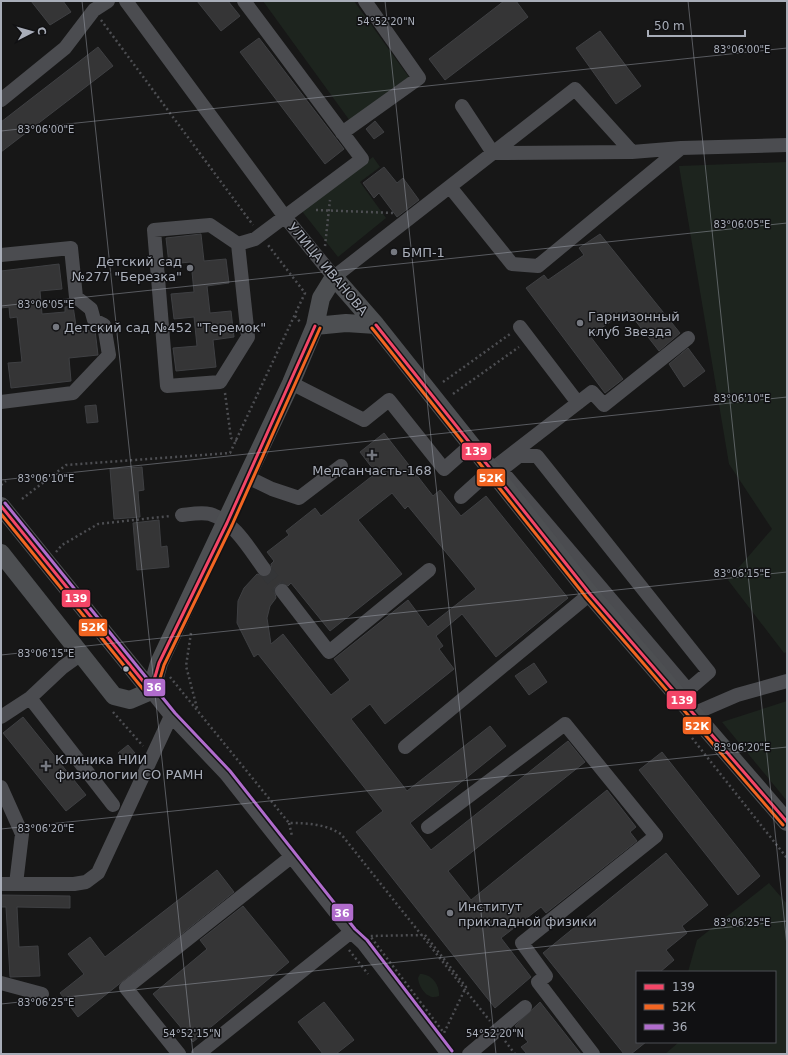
<svg xmlns="http://www.w3.org/2000/svg" width="788" height="1055" viewBox="0 0 788 1055" font-family="'DejaVu Sans',sans-serif">
	<style>
		.green { fill: #1d241e }
		.building { fill: #353536; stroke: #3f4043; fill-rule: evenodd }
		.lines { fill: none; stroke-linecap: round; stroke-linejoin: round }
		.minor-tunnel { stroke: #343537; stroke-width: 14; stroke-dasharray: 14 7; stroke-linecap: butt }
		.path { stroke: #4d4e52; stroke-width: 2.5; stroke-dasharray: 2 3; stroke-linecap: butt }
		.minor { stroke: #4b4c50; stroke-width: 14 }
		.major { stroke: #4d4f52; stroke-width: 18 }
		.bus-1-casing { stroke: #111113; stroke-width: 6 }
		.bus-2-casing { stroke: #111113; stroke-width: 6 }
		.bus-3-casing { stroke: #111113; stroke-width: 6 }
		.bus-1 { stroke: #f34667; stroke-width: 3 }
		.bus-2 { stroke: #f26522; stroke-width: 3 }
		.bus-3 { stroke: #b06ccc; stroke-width: 3 }
		.ticks { fill: none; stroke: #a8adb8; stroke-width: 1; stroke-opacity: 0.45 }
		.poi-dot { fill: #757880; stroke: #111113; stroke-width: 1.5 }
		.bus-dot { fill: #a8adb8; stroke: #111113; stroke-width: 1.5 }
		.labels { text-anchor: middle; dominant-baseline: central; stroke-width: 3; stroke-linejoin: round; paint-order: stroke }
		.poi-label { font-size: 13px; fill: #a8adb8; stroke: #111113; text-anchor: start }
		.street-label { font-size: 13px; fill: #a8adb8; stroke: #111113 }
		.ticks-label { font-size: 10px; text-anchor: middle; fill: #a8adb8; stroke: #111113; stroke-width: 3; stroke-linejoin: round; paint-order: stroke }
		.line-badge { stroke: #111113; stroke-width: 1.5 }
		.badge-label { font-size: 11px; text-anchor: middle; font-weight: bold; fill: #fff }
	</style>
	<rect width="100%" height="100%" fill="#171717"/>
	<!-- green -->
	<path class="green" d="M263 1H354L411 80 350 121Z
		M373 157 380 167 360 182 386 218 338 257 301 210Z
		M787 162V652L784 653 728 580 772 529 729 464 679 166Z
		M787 701V801L722 722Z
		M769 883 787 904V1054H665L679 1042H775V972H688L697 940Z
		M420 974C432 974 440 985 439 996 428 1001 419 988 418 978Z"/>
	<!-- building -->
	<path class="building" d="M31 1H63L71 12 50 25Z
		M197 1H228L240 16 221 31Z
		M504 1H516L528 17 445 80 429 59Z
		M600 31 641 86 616 104 576 48Z
		M259 38 344 149 325 164 240 52Z
		M98 47 113 66 1 152V122Z
		M375 121 384 132 374 139 366 129Z
		M384 167 397 183 403 178 419 200 397 217 379 193 374 198 363 183Z
		M201 234 204 261 226 259 229 283 207 286 210 313 231 311 234 337 213 340 216 367 176 371 173 348 197 346 194 317 174 319 171 294 194 292 191 262 169 264 166 238Z
		M600 234 680 333 659 351 627 310 590 336 623 379 605 393 526 288 544 275 548 280 584 255 579 248Z
		M59 264 62 289 40 291 42 314 65 312V307L73 306 77 332 95 330 98 355 69 358 71 381 11 388 8 363 22 362 17 317 10 318 9 307 1 308V271Z
		M688 348 705 371 684 387 669 364Z
		M96 405 98 422 87 423 85 406Z
		M384 433 433 496 440 490 461 516 486 496 568 598 496 657 462 614 436 636 443 646 439 649 454 669 385 724 370 704 351 719 407 791 490 726 506 746 410 823 431 850 568 741 585 762 448 871 471 900 607 790 636 827 630 832 637 841 546 913 541 907 501 938 531 977 495 1008 356 832 383 811 258 654 254 657 237 623 238 601 244 588 257 574 265 577 272 572 271 564 274 561 267 552 289 535 286 531 315 508 321 516 376 473 360 452ZM392 493 405 509 408 506 476 589 428 627 408 600 334 659 350 680 331 695 283 634 271 644 267 618 270 606 276 598 274 588 280 583 288 586 291 583 330 631 402 574 358 520Z
		M142 467 144 490 138 491 140 517 114 519 110 469Z
		M159 520 161 547 167 546 169 567 137 570 133 523Z
		M534 663 547 682 529 695 515 676Z
		M23 717 86 795 66 811 3 733Z
		M128 745 135 753 125 761 118 753Z
		M662 752 760 876 738 895 639 770Z
		M666 853 708 905 682 926 687 933 666 950 674 960 660 972H637V1042H646L631 1054H624L543 953Z
		M217 870 234 892 78 1017 60 993 84 974 68 954 90 937 105 957Z
		M1 895 70 896V908L17 907 19 947 38 946 40 976 10 977 6 907H1Z
		M243 906 289 962 193 1042 153 994 207 949 200 940Z
		M324 1002 354 1040 336 1054H323L298 1022Z
		M540 1002 581 1054H527L521 1047 528 1042 515 1026Z"/>
	<g class="lines">
		<!-- minor-tunnel -->
		<path class="minor-tunnel" d="M264 569 282 591"/>
		<!-- path -->
		<path class="path" d="M101 20 253 225
			M316 210 394 213
			M325 246 330 200
			M295 316 301 323
			M443 382 510 334
			M225 393 231 438 237 441
			M453 394 519 347
			M1 485 6 481
			M22 499 66 465 230 453 305 293 268 245
			M56 552 62 545 98 524 170 516
			M191 633 186 666 197 708
			M170 677 289 823C308 823 325 824 341 834L490 1021
			M113 712 143 746
			M692 738 787 858
			M289 823 292 836
			M425 935 466 987 444 1033 370 936Z
			M349 950 368 974
			M505 1041 515 1054"/>
		<!-- minor -->
		<path class="minor" d="M126 1 285 217 334 277 575 89 632 152 681 148 787 145
			M1 100 65 48 94 10 108 1
			M462 106 493 153 632 152
			M342 133 419 78 365 1
			M450 187 512 264 538 266 681 148
			M210 225 238 244 248 337 220 382 167 386 154 230Z
			M238 244 255 239 362 159 244 1
			M1 255 71 248 76 297 91 309 94 320 104 325 109 355 73 393 1 402
			M520 327 578 403
			M291 383 364 420 389 400 444 469 471 445
			M519 456H537L709 672 688 690 501 470Z
			M247 477 272 489 299 498 341 466
			M461 497 491 470 592 392 604 405 688 338
			M182 515C191 514 201 512 210 514 234 521 250 550 264 569
			M282 591 329 652 429 570
			M151 691 171 716 226 774 351 932 363 943 448 1054
			M30 698 113 805
			M693 714 737 695 787 681
			M1 717 30 698 63 667 81 654
			M405 747 590 594
			M1 787 22 834 16 884
			M428 827 565 724 656 836 522 943 546 976 538 982 593 1054
			M1 884H74L86 882 98 873 171 716
			M1 983 42 994
			M179 1054 126 988 291 857
			M198 1054 351 932
			M469 1054 525 1007"/>
		<!-- major -->
		<path class="major" d="M315 326 346 323 376 325
			M1 506 151 691
			M1 553 114 696 130 700 151 691
			M151 691 159 663 291 383 315 326 321 298 334 277 376 325 590 594 787 822"/>
		<!-- bus-1 casing -->
		<g class="bus-1-casing">
			<path id="bus-1" d="M376 325 590 594 787 822
				M1 506 151 691
				M151 691 159 663 227 523 315 326"/>
		</g>
		<!-- bus-2 casing -->
		<g class="bus-2-casing">
			<path id="bus-2" d="M372 328 586 597 783 825
				M1 514 147 694
				M156 692 164 665 232 525 320 328"/>
		</g>
		<!-- bus-3 casing -->
		<g class="bus-3-casing">
			<path id="bus-3" d="M5 503 175 713 230 771 355 929 367 940 452 1051"/>
		</g>
		<!-- bus-1 -->
		<use href="#bus-1" class="bus-1"/>
		<!-- bus-2 -->
		<use href="#bus-2" class="bus-2"/>
		<!-- bus-3 -->
		<use href="#bus-3" class="bus-3"/>
	</g>
	<!-- ticks -->
	<path class="ticks" d="M82 1 193 1054M385 1 496 1054M688 1 787 946M1 131 787 48M1 306 787 223M1 480 787 397M1 655 787 572M1 829 787 747M1 1004 787 921"/>
	<!-- markers -->
	<g class="poi-dot">
		<circle cx="394" cy="252" r="4"/>
		<circle cx="190" cy="268" r="4"/>
		<circle cx="580" cy="323" r="4"/>
		<circle cx="56" cy="327" r="4"/>
		<path d="M370 449h4v4h4v4h-4v4h-4v-4h-4v-4h4z"/>
		<path d="M44 760h4v4h4v4h-4v4h-4v-4h-4v-4h4z"/>
		<circle cx="450" cy="913" r="4"/>
	</g>
	<circle class="bus-dot" cx="126" cy="669" r="3.5"/>
	<g class="labels">
		<!-- poi labels -->
		<g class="poi-label">
			<text x="402" y="252">БМП-1</text>
			<text x="182" y="261" text-anchor="end">Детский сад<tspan x="182" dy="15">№277 "Березка"</tspan></text>
			<text x="588" y="316">Гарнизонный<tspan x="588" dy="15">клуб Звезда</tspan></text>
			<text x="64" y="327">Детский сад №452 "Теремок"</text>
			<text x="372" y="470" text-anchor="middle">Медсанчасть-168</text>
			<text x="55" y="759">Клиника НИИ<tspan x="55" dy="15">физиологии СО РАМН</tspan></text>
			<text x="458" y="906">Институт<tspan x="458" dy="15">прикладной физики</tspan></text>
		</g>
		<!-- street labels -->
		<g class="street-label">
			<text transform="translate(328 269) rotate(50)">УЛИЦА ИВАНОВА</text>
		</g>
	</g>
	<g class="ticks-label">
		<text x="386" y="25">54°52'20"N</text>
		<text x="742" y="53">83°06'00"E</text>
		<text x="46" y="133">83°06'00"E</text>
		<text x="742" y="228">83°06'05"E</text>
		<text x="46" y="308">83°06'05"E</text>
		<text x="742" y="402">83°06'10"E</text>
		<text x="46" y="482">83°06'10"E</text>
		<text x="742" y="577">83°06'15"E</text>
		<text x="46" y="657">83°06'15"E</text>
		<text x="742" y="751">83°06'20"E</text>
		<text x="46" y="832">83°06'20"E</text>
		<text x="742" y="926">83°06'25"E</text>
		<text x="46" y="1006">83°06'25"E</text>
		<text x="192" y="1037">54°52'15"N</text>
		<text x="495" y="1037">54°52'20"N</text>
	</g>
	<g class="line-badge">
		<rect x="461" y="442" width="31" height="19" rx="4" fill="#f34667"/>
		<rect x="476" y="468" width="30" height="19" rx="4" fill="#f26522"/>
		<rect x="61" y="589" width="30" height="19" rx="4" fill="#f34667"/>
		<rect x="78" y="618" width="30" height="19" rx="4" fill="#f26522"/>
		<rect x="143" y="678" width="23" height="19" rx="4" fill="#b06ccc"/>
		<rect x="666" y="690" width="31" height="20" rx="4" fill="#f34667"/>
		<rect x="682" y="716" width="30" height="19" rx="4" fill="#f26522"/>
		<rect x="331" y="903" width="23" height="19" rx="4" fill="#b06ccc"/>
	</g>
	<g class="badge-label">
		<text x="476" y="455">139</text>
		<text x="491" y="482">52К</text>
		<text x="76" y="602">139</text>
		<text x="93" y="631">52К</text>
		<text x="154" y="691">36</text>
		<text x="682" y="704">139</text>
		<text x="697" y="730">52К</text>
		<text x="342" y="917">36</text>
	</g>
	<!-- border -->
	<rect width="788" height="1055" fill="none" stroke="#a8adb8" stroke-width="4"/>
	<!-- legend -->
	<rect x="636" y="971" width="140" height="72" fill="#111113" stroke="#4d4f55"/>
	<rect x="644" y="984" width="20" height="6" fill="#f34667" stroke="#4d4f55"/>
	<text x="672" y="991" font-size="12" fill="#a8adb8">139</text>
	<rect x="644" y="1004" width="20" height="6" fill="#f26522" stroke="#4d4f55"/>
	<text x="672" y="1011" font-size="12" fill="#a8adb8">52К</text>
	<rect x="644" y="1024" width="20" height="6" fill="#b06ccc" stroke="#4d4f55"/>
	<text x="672" y="1031" font-size="12" fill="#a8adb8">36</text>
	<!-- north arrow -->
	<g transform="translate(32 32) rotate(84)" stroke="#111113" stroke-width="3" paint-order="stroke">
	<path d="M0-3L7 15L0 10L-7 15Z" fill="#a8adb8"/>
	<text y="-6" font-size="11" font-weight="bold" text-anchor="middle" fill="#a8adb8">С</text>
	</g>
	<!-- scale -->
	<path d="M648 30v6h97v-6" fill="none" stroke="#a8adb8" stroke-width="2"/>
	<text x="654" y="30" font-size="12" fill="#a8adb8" stroke="#111113" stroke-width="3" paint-order="stroke">50 m</text>
</svg>
